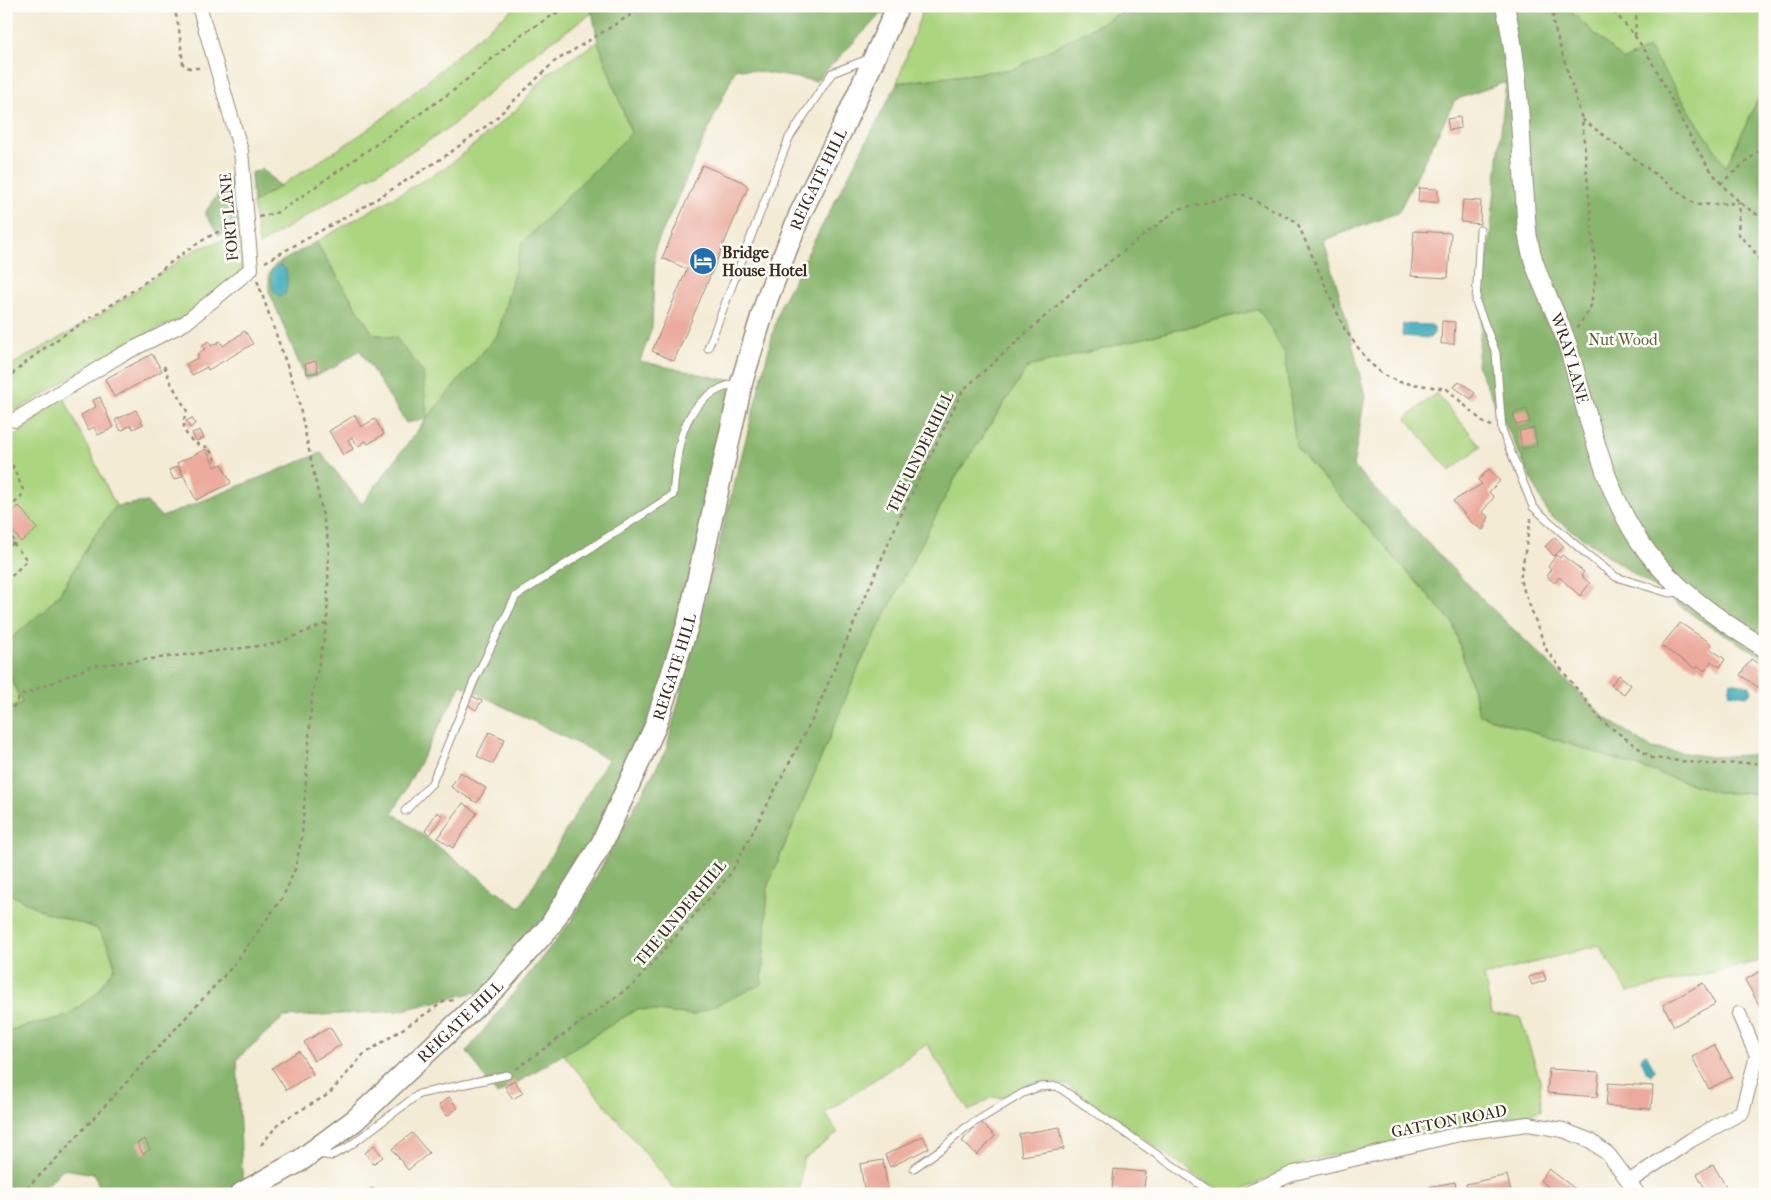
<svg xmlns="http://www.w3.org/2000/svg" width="1771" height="1200" viewBox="0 0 1771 1200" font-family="'IM FELL French Canon',serif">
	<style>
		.green { fill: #acd580; stroke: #74804f }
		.forest { fill: #89b66e; stroke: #627046; fill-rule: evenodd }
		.water { fill: #42b0be; stroke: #3e6d6e }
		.building { fill: #ebaa9c }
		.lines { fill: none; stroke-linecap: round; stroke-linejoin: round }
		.service-casing { stroke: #978a79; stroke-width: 9 }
		.minor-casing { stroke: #978a79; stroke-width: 16 }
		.tertiary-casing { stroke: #978a79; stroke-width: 20 }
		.primary-casing { stroke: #978a79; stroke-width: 24 }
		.path { stroke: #978a79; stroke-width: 2.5; stroke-dasharray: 4 4; stroke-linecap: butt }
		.service { stroke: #fff; stroke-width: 7 }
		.minor { stroke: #fff; stroke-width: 14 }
		.tertiary { stroke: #fff; stroke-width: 18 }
		.primary { stroke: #fff; stroke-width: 21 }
		.labels { text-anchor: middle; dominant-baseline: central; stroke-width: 5; stroke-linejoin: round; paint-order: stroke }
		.street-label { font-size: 16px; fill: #3b2a1e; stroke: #fdfcf7 }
		.poi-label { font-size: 16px; font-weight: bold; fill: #3b2a1e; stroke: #fdfcf7; text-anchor: start }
		.park-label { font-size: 16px; fill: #5d5d3b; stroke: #fdfcf7 }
	</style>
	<rect width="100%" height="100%" fill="#fdfcf7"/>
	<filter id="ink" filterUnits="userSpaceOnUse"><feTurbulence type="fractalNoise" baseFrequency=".02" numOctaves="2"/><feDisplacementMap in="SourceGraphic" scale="10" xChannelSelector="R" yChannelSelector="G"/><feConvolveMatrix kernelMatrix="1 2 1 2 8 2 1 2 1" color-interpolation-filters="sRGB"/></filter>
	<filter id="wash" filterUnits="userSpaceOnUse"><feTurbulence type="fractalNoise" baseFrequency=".0096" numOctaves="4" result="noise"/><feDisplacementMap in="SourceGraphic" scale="20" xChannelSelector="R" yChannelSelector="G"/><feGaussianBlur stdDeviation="1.12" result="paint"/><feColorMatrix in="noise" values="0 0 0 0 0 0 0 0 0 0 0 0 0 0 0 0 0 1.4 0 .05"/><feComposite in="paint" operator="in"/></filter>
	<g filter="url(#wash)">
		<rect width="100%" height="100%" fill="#f3ebd4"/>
		<!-- green -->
		<path class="green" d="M517 6H591L592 13 536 52 449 128 259 245 253 203C293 177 335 153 374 125 424 87 467 43 517 6Z
			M924 6H1134L1014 69 897 83Z
			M1571 6H1765V84L1726 167 1649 48 1624 60 1573 14Z
			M598 42 631 133 522 243 498 334 427 419 396 338 373 334 316 242 448 166 516 110 548 73Z
			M244 234 247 265 193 314 156 329 117 350 6 417V368L99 316 196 249Z
			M1260 309 1285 354 1296 447 1453 623 1480 715 1719 793H1765V960L1628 992 1599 945 1484 976 1492 1014 1520 1017 1540 1080 1541 1111 1310 1160 1234 1194H1224L1068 1086 1047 1081 1033 1083 1003 1098 992 1097 969 1111 927 1044 825 1113 838 1133 803 1159 799 1194H679L563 1054 637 1009 694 1015 762 983 768 885 860 664 953 482 1028 367Z
			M1436 393 1481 446 1450 471 1406 418Z
			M63 396 116 506 92 539 60 593 41 613 6 643V443Z
			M6 668 23 703 6 710Z
			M6 892 45 912 96 928 109 947 115 967 97 993 67 1016 6 1031Z"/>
		<!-- forest -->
		<path class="forest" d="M591 6H898L894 17 882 13 816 81 736 68 655 248 652 328 640 361 722 379 742 381 688 624 602 843 496 987 399 1011 284 1017 237 1059 242 1172 246 1192 239 1194H101L95 1174 63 1169 38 1194H6V1031L67 1016 97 993 115 967 109 947 96 928 45 912 6 892V710L22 703 6 668V643L41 613 60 594 92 539 116 506 147 502 162 517 321 453 362 504 426 419 406 423 360 350 333 368 306 380 269 291V273L275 265 316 242 373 334 396 338 423 372 427 418 498 334 522 243 631 133 598 42ZM461 685 608 759 520 908 393 813Z
			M1134 6H1571L1573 14 1624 60 1649 48 1726 167 1765 84V658L1709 626 1548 514 1477 365 1506 82 1455 100 1398 213 1324 240 1348 325 1365 396 1353 466 1485 602 1606 718 1651 748 1711 757 1765 754V793H1719L1480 715 1453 623 1296 447 1285 354 1259 309 1028 367 955 478 860 664 768 885 762 984 694 1015 637 1009 497 1095 467 1051 572 920 666 750 780 306 897 83 1014 69Z
			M263 169 280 186 253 203 251 173Z
			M234 171 242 227 219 236 205 213Z"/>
		<!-- water -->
		<path class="water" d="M280 265 286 269 287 283 285 294 280 296C271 292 270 278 272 270Z
			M1403 324 1431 325 1434 327V333L1430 338 1402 336Z
			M1731 682 1750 686 1752 691 1747 696 1729 693Z
			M1646 1053 1654 1070 1651 1075 1647 1072 1640 1057Z"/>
		<g id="blocks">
			<!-- building -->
			<path class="building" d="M1460 117 1461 128 1449 130 1447 119Z
				M702 165 743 182 748 187 674 361 652 351 687 269 662 258Z
				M1419 188 1438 189V202H1418Z
				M1463 200 1481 201 1480 224 1461 222Z
				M1414 231 1451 233 1448 278 1411 276Z
				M1442 321 1455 322 1454 344H1441Z
				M245 331 253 344 208 370 207 367 192 375 186 364 199 357 197 354 205 349 202 345 209 341 211 346 220 341 223 346Z
				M152 354 162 371 114 397 105 379Z
				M316 361 318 372 307 374 305 364Z
				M1459 381 1475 393 1471 399 1454 387Z
				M100 397 113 428 98 435 94 427 88 430 81 415 96 407 93 400Z
				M1527 409 1530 422 1516 425 1513 413Z
				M136 410 143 424 133 429 131 425 121 431 115 420Z
				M355 415 361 427 375 419 384 434 368 444 366 441 358 446 352 437 348 440 353 449 343 455 329 431Z
				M192 418 195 424 190 428 186 421Z
				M1534 428 1537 446 1522 449 1519 431Z
				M200 430 204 438 196 441 192 433Z
				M206 449 215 467 222 464 231 483 196 500 177 463Z
				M178 466 183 476 174 480 169 470Z
				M1489 469 1500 481 1489 492 1494 497 1482 512 1489 517 1483 530 1472 523 1453 501 1482 484 1478 480Z
				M19 506 37 529 21 542 6 522V516Z
				M1555 537 1564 547 1554 556 1545 546Z
				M1556 555 1560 558 1562 555 1584 572 1581 576 1590 583 1580 596 1559 577 1555 583 1546 576 1551 569 1548 567Z
				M1680 623 1712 644 1709 648 1725 659 1720 667 1711 661 1705 671 1698 666 1696 669 1661 646Z
				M1751 659 1763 667 1760 670 1765 673V683L1761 689 1740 675Z
				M1619 675 1631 685 1624 694 1611 685Z
				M472 696 482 701 476 710 467 704Z
				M489 732 505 739 493 764 477 756Z
				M460 772 486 788 477 803 451 787Z
				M463 803 477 813 453 848 438 838Z
				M437 812 443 816 430 835 425 831Z
				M1764 969 1765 971V1015L1745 980Z
				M1543 972 1546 980 1532 985 1529 977Z
				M1703 983 1715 1004 1674 1026 1663 1005Z
				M330 1027 341 1045 314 1061 304 1042Z
				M1714 1045 1732 1077 1709 1089 1692 1057Z
				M299 1051 313 1074 286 1090 272 1068Z
				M1549 1069 1599 1072 1597 1097 1547 1093Z
				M514 1080 523 1093 513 1099 505 1087Z
				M1608 1083 1653 1086 1651 1109 1606 1106Z
				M449 1097 458 1108 447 1116 439 1105Z
				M980 1121 995 1136 977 1155 962 1141Z
				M1060 1127 1064 1149 1022 1156 1019 1134Z
				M412 1133 429 1153 408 1170 392 1149Z
				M923 1136 929 1148 890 1167 885 1155Z
				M145 1139 150 1150 143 1154 137 1143Z
				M374 1145 383 1157 373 1164 365 1153Z
				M883 1160 888 1189 865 1193 860 1164Z
				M1713 1164 1730 1194H1708L1697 1174Z
				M1114 1169 1146 1172 1143 1194 1112 1190Z
				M1549 1169 1582 1194H1558L1540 1180Z
				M1507 1175 1511 1192 1468 1194 1466 1184Z
				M1455 1182 1457 1194H1430L1429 1187Z
				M373 1188 376 1194H364L363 1192Z
				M1418 1188 1419 1194H1390V1193Z"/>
		</g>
	</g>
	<g filter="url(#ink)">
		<use href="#blocks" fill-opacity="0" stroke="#978a79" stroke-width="1"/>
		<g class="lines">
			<!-- service casing -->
			<g class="service-casing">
				<path id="service" d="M1480 230 1476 302 1496 353 1502 430 1533 507 1585 553 1616 577 1669 593 1683 592
					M708 348 789 138 832 73 868 59
					M405 811 432 783 474 681 516 596 673 495C678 443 680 397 739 382
					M318 1154 331 1156 348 1147 419 1094 507 1075
					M914 1168 944 1147 965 1128 1023 1093 1039 1087 1057 1086 1214 1194"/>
			</g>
			<!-- minor casing -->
			<g class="minor-casing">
				<path id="minor" d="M15 420 119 356 185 323 251 269 241 151 199 6
					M1630 1181 1691 1140 1742 1112 1757 1056 1739 1014
					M1247 1194 1294 1173 1468 1132 1528 1124 1563 1130 1591 1141 1609 1155 1638 1194"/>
			</g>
			<!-- tertiary casing -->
			<g class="tertiary-casing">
				<g id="tertiary">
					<path id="s1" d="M1505 6C1519 65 1520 127 1524 187 1526 205 1525 225 1529 243 1536 279 1557 311 1568 346 1588 413 1604 497 1648 553 1678 592 1723 623 1765 648"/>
				</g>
			</g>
			<!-- primary casing -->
			<g class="primary-casing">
				<g id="primary">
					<path id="s2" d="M241 1194 301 1160 355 1120 496 987 550 926 602 843 655 727 688 624 742 381 767 299 800 214 842 129 898 6"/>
				</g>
			</g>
			<!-- path -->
			<path class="path" d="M174 6 179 29 183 64 189 68H203
				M1553 6V23L1582 119 1596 276 1590 309 1577 328
				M1608 6C1622 20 1636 36 1647 54 1683 112 1700 185 1765 219
				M1635 36 1637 6
				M1582 119 1696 205 1740 203 1738 233 1754 251 1765 270
				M1720 184 1765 146
				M259 217 279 212 454 90 522 34 568 6
				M265 262 365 206 444 157 493 121 554 62 645 6
				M164 366 171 383 187 411C178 428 189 445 208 447L218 464
				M6 380C45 342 97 316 141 285 173 262 198 238 235 225
				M6 450 23 490 21 497 6 511
				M1531 518 1520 580 1547 651 1602 721 1652 758 1708 764 1765 763
				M6 531 15 542 6 549
				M6 582 27 560 13 543
				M6 713 11 710 20 696 92 666 275 644 327 623
				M516 1069 634 984 731 873 814 716 898 521 963 390 1081 284 1178 209 1242 194 1297 222 1345 330 1368 361 1382 374 1399 382 1447 389 1484 423 1492 426
				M261 1145 280 1122 329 1094 363 1055 430 1011 445 1001 455 1000
				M21 1194 58 1157 232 967 283 897 295 869 302 836 312 697 327 623 329 545 297 394 257 280"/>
			<!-- service -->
			<use href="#service" class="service"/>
			<!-- minor -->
			<use href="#minor" class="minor"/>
			<!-- tertiary -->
			<use href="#tertiary" class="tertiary"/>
			<!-- primary -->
			<use href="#primary" class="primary"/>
		</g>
	</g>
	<!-- icons -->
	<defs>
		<g id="hotel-disc" transform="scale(1.4375)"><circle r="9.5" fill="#1f6fb2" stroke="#fdfcf7"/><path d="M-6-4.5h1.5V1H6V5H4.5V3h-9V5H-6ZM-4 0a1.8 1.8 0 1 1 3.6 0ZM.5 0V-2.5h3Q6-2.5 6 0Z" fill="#fff"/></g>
	</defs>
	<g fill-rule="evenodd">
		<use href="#hotel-disc" x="703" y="261"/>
	</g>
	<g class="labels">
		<!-- street labels -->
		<g class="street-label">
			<text stroke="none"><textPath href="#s2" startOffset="1210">REIGATE HILL</textPath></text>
			<text transform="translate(229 217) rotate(-95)">FORT LANE</text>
			<text stroke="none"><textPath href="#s1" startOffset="361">WRAY LANE</textPath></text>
			<text transform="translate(920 452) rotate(-64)">THE UNDERHILL</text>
			<text stroke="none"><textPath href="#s2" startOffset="700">REIGATE HILL</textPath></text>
			<text transform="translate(680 913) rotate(-50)">THE UNDERHILL</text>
			<text stroke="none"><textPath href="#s2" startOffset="280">REIGATE HILL</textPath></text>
			<text transform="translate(1449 1121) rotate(-11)">GATTON ROAD</text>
		</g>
		<!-- poi labels -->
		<g class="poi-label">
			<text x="722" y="252">Bridge<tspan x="722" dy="18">House Hotel</tspan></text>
		</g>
		<!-- park labels -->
		<g class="park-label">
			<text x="1623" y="339">Nut Wood</text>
		</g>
	</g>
	<!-- margin -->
	<rect width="1771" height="1200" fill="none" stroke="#fdfcf7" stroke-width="25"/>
</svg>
